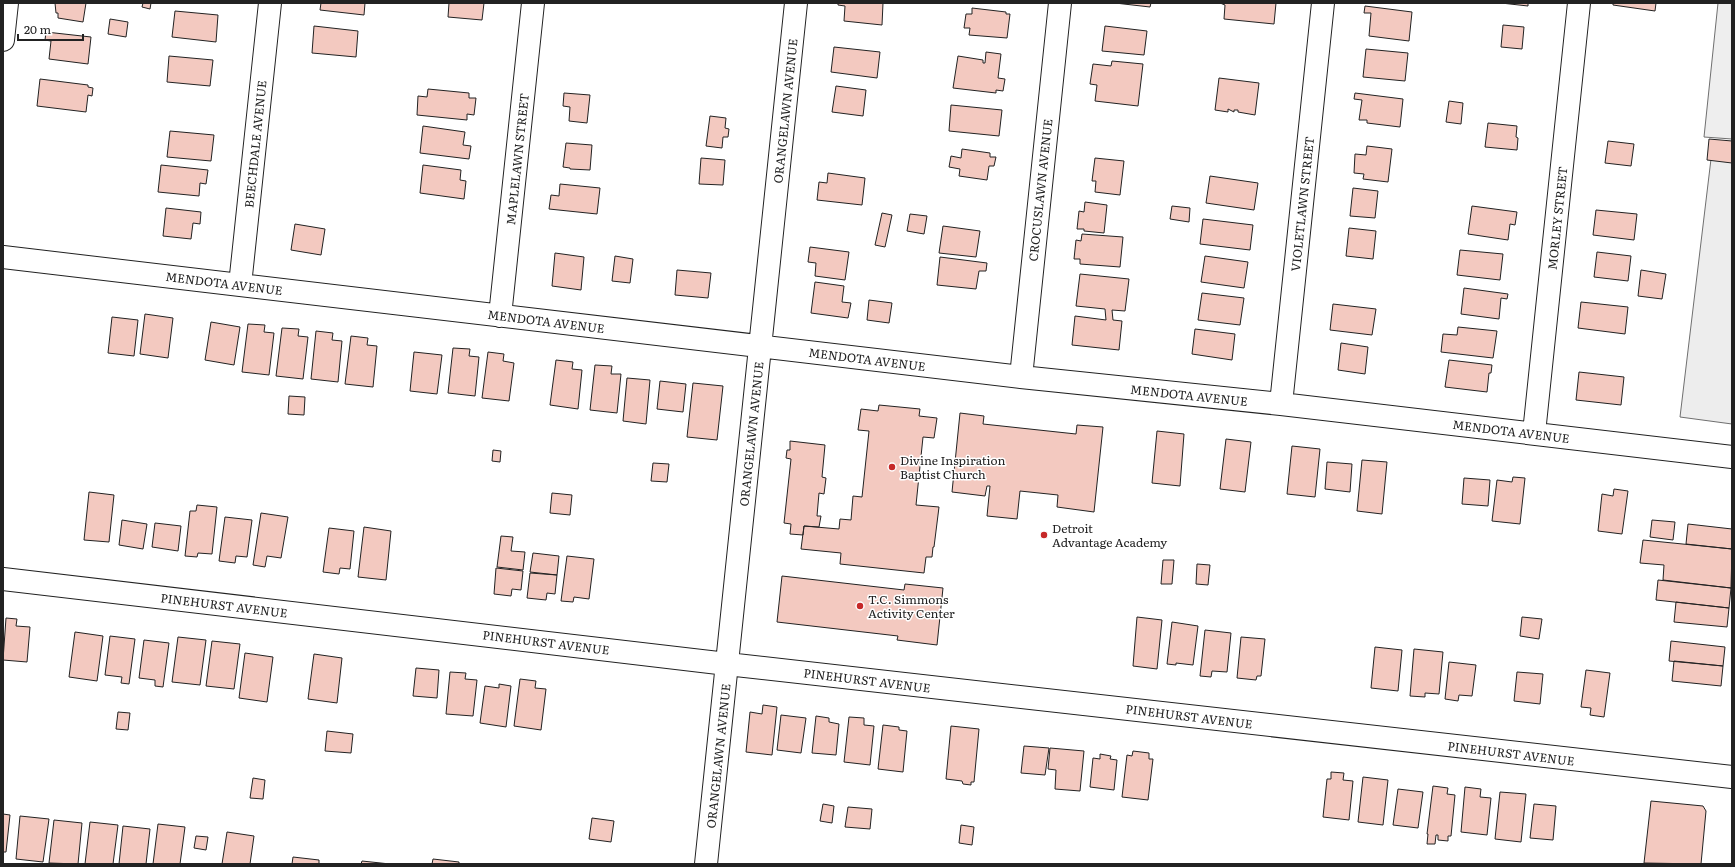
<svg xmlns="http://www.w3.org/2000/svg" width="1735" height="867" viewBox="0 0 1735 867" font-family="Literata,serif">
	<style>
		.green { fill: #eee; stroke: #6f6f6f }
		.parking { fill: #ededed; stroke: #6f6f6f }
		.building { fill: #f3c9c0; stroke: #222 }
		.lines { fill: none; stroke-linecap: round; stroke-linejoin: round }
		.minor-casing { stroke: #222; stroke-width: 24 }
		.minor { stroke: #fff; stroke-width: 22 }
		.poi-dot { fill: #c62828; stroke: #fff; stroke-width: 1.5 }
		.labels { text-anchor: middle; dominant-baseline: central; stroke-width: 3; stroke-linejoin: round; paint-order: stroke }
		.street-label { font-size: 12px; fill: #222; stroke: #fff }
		.poi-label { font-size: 12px; fill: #222; stroke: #fff; text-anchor: start }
	</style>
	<rect width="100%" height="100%" fill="#fff"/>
	<!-- green -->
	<path class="green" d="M1718 3H1732V139L1704 137Z"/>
	<!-- parking -->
	<path class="parking" d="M1711 159 1732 161V424L1680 417Z"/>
	<!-- building -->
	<path class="building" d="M55 3H86L83 22 58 18V13H56Z
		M143 3H151L150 9 142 7Z
		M321 3H365L364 15 320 10Z
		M449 3H484L482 20 448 17Z
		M838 3H883L882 25 844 21 845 6 838 5Z
		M1115 3H1151L1150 7Z
		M1220 3H1276L1274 24 1224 19 1225 5Z
		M1501 3H1528V6Z
		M1613 3H1656L1655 11 1613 5Z
		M1365 6 1412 12 1409 41 1369 36 1371 13H1364Z
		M972 8 1006 12V14H1010L1007 38 969 35 970 28H964L966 14H972Z
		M175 11 218 15 216 42 172 37Z
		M110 19 128 22 126 37 108 34Z
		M1503 25 1524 27 1522 49 1501 47Z
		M314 26 358 31 356 57 312 53Z
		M1105 26 1147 31 1144 55 1102 51Z
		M46 32 91 37 88 64 49 59 51 41 45 40Z
		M834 47 880 52 877 78 831 72Z
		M1366 49 1408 53 1405 81 1363 77Z
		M986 52 1001 54 998 78 1005 79 1003 91 996 90V93L953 88 958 56 983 60V63H985Z
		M169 56 213 60 210 86 167 82Z
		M1112 61 1143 64 1138 106 1095 101 1097 85 1090 84 1093 64 1111 66Z
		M1219 78 1259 83 1255 115 1238 112V110H1234V112L1228 109V112L1215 110Z
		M40 79 88 85V87L93 88 92 96 88 95 86 112 37 106Z
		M836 86 866 90 863 116 832 112Z
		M428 89 469 93V98H476L474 115 467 114V120L417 115 418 96 427 97Z
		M564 93 590 95 587 123 569 121 570 107 563 106Z
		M1355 93 1403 99 1400 127 1367 123V120H1359L1362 100 1354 99Z
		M1449 101 1463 103 1461 124 1446 122Z
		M951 105 1002 110 999 136 949 131Z
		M710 116 726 118 725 128 729 129 728 137H723L722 148 706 146Z
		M1488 123 1517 126 1516 137 1518 138 1517 150 1485 147Z
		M423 126 465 132 463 145 471 146 469 159 420 153Z
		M170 131 214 135 211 161 167 157Z
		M1709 139 1732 141V163L1707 160Z
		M1608 141 1634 144 1631 166 1605 163Z
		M566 143 592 145 590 170 570 169V168L563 167Z
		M1367 146 1392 149 1388 182 1363 179 1364 174 1354 173 1355 154 1366 155Z
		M962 149 990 153V157H996L994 166H989L987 180 959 176 960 169 949 167 951 156 961 158Z
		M701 158 725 160 723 185 699 184Z
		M1095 158 1124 161 1120 195 1095 192 1096 181H1092Z
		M161 165 208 170 206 184 200 183 199 196 158 192Z
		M423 165 461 170 460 180 466 181 464 199 420 193Z
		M828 173 865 178 862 205 817 200 819 182 827 183Z
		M1210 176 1258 183 1254 210 1206 203Z
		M560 184 600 188 597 214 549 209 551 195 559 196Z
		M1353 188 1378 191 1375 218 1350 216Z
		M1085 202 1107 205 1104 233 1084 231V229H1077L1079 211 1084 212Z
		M1172 206 1190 208 1189 222 1170 219Z
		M1472 206 1517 212 1515 225 1510 224 1508 240 1468 234Z
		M166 208 201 212 200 224 193 223 191 239 163 236Z
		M1596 210 1637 214 1634 240 1593 235Z
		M882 213 892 215 885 247 875 245Z
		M910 214 927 216 924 234 907 231Z
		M1203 219 1253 225 1250 250 1200 244Z
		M295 224 325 229 321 255 291 250Z
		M943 226 980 231 976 257 939 253Z
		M1349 228 1376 231 1373 259 1346 256Z
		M1082 234 1123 237 1120 267 1080 264V259H1074L1076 240 1081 241Z
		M810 247 849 252 845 280 815 276 816 263 808 262Z
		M1460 250 1503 254 1500 280 1457 275Z
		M1597 252 1631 256 1628 281 1594 277Z
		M555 253 584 257 581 290 552 286Z
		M615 256 633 259 630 283 612 281Z
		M1205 256 1248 262 1244 288 1201 282Z
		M940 257 987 263 986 271H979L976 289 937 285Z
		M677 270 711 273 708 298 675 295Z
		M1641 270 1666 274 1662 299 1638 296Z
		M1080 274 1129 279 1125 311 1112 310 1113 320 1122 321 1119 350 1072 345 1075 316 1106 320 1105 309 1076 306Z
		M815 282 844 286 842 302 851 303 848 318 811 313Z
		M1464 288 1508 294 1507 299 1501 298 1499 319 1461 314Z
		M1202 293 1244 298 1240 325 1198 320Z
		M869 300 892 303 889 323 867 320Z
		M1581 302 1628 307 1625 334 1578 328Z
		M1333 304 1376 309 1372 335 1330 330Z
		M145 314 173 318 168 358 140 354Z
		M112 317 138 320 134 356 108 353Z
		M211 322 240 327 234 365 205 360Z
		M248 324 265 325 264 332 274 333 269 375 242 372Z
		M1458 327 1497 331 1493 358 1441 352 1443 334 1457 335Z
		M282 328 299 329 298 336 308 337 303 379 276 376Z
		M1195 329 1235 334 1232 360 1192 354Z
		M316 331 333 333 332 340 342 341 338 382 311 379Z
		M351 336 368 338 367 345 377 346 373 387 345 384Z
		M1341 343 1368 347 1365 374 1338 370Z
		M453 348 470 349 469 356 479 357 475 396 448 393Z
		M414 352 442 355 437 394 410 391Z
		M488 352 504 354 503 361 514 363 509 401 482 398Z
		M556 360 573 362 572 369 582 370 578 409 550 405Z
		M1449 360 1492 365 1491 373H1489L1487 392 1445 387Z
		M595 365 612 366 611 374H621L617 413 590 410Z
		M1579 372 1624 377 1621 405 1576 400Z
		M627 378 650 380 646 424 623 421Z
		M660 381 686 384 683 412 657 409Z
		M693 383 723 386 717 440 687 437Z
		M289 396 305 397 304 415 288 414Z
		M879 405 920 409 919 416 937 418 934 438 923 437 916 505 939 507 934 547H933L932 557H926L924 573 840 564 841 553 801 549 804 526 839 529 840 519 851 520 853 496 862 497 869 431 858 430 861 409 878 411Z
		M960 413 984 416 983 424 1076 434 1077 425 1103 427 1094 512 1057 507 1058 495 1020 491 1017 519 987 516 990 486H987L985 496 952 492Z
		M1157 431 1184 434 1180 486 1152 483Z
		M1226 439 1251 442 1245 492 1220 489Z
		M790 441 825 445 822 477 826 478 824 494 819 493 817 516H821L819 527 804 526 803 535 790 534 791 524 784 523 791 459 786 458 787 450H790Z
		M1292 446 1320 449 1315 497 1287 494Z
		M493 450 501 451 500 462 492 461Z
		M1362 460 1387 462 1382 514 1357 511Z
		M1327 462 1352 464 1350 492 1325 489Z
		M653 463 669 464 667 482 651 481Z
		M1513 477 1525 478 1520 524 1492 521 1497 480 1512 482Z
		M1464 478 1490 480 1488 506 1462 504Z
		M1614 489 1628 491 1622 534 1598 531 1602 494 1613 496Z
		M89 492 114 495 109 542 84 540Z
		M552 493 572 495 570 515 550 513Z
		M197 505 217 507 212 554 198 553 197 557 185 556 190 511H196Z
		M261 513 288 517 281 558 267 556 265 567 253 565Z
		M225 517 252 520 247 557 236 556 235 563 219 561Z
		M122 520 147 524 143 549 119 545Z
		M1652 520 1675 522 1673 540 1650 537Z
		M155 523 181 526 178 551 152 547Z
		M1688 524 1732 529V549L1686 544Z
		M364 527 391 531 386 580 358 577Z
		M329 528 354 531 350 569 340 568 339 574 323 572Z
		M501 536 513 537 511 551 525 552 523 570 497 567Z
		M1643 540 1732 549 1731 588 1663 580 1664 565 1640 563Z
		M533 553 559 556 557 575 530 572Z
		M567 556 594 559 589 599 574 597 573 602 561 601Z
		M1163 560H1174L1172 584H1161Z
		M1197 564 1210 565 1208 585 1196 584Z
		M496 568 523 571 521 590 512 589 511 596 494 594Z
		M530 573 557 575 555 594 547 593 546 600 527 598Z
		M782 576 904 590 905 584 943 588 937 645 897 640 898 636 777 622Z
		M1658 580 1731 588 1729 608 1656 600Z
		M1676 602 1729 608 1727 627 1674 622Z
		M1137 617 1162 620 1157 669 1133 666Z
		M1522 617 1542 619 1539 639 1520 636Z
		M6 618 17 619 16 626 30 627 27 662 3 660Z
		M1172 622 1198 626 1193 665 1176 663V665L1167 664Z
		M1205 630 1231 633 1227 672 1212 671 1211 677 1200 676Z
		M75 632 103 636 97 681 69 677Z
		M110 636 135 639 129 684 121 683 122 677 105 675Z
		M178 637 206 640 200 685 172 682Z
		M1241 637 1265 639 1261 676H1257L1256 680 1237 678Z
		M144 640 169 643 163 687 155 686V680L139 678Z
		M212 641 240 644 234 689 206 686Z
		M1671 641 1725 647 1723 666 1669 661Z
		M1375 647 1402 650 1398 691 1371 688Z
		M1414 649 1443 652 1439 694 1425 693V697L1410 696Z
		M245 653 273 657 267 702 239 698Z
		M314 654 342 658 337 703 308 699Z
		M1674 661 1723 666 1721 686 1672 681Z
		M1449 662 1476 665 1472 696 1459 695 1458 701 1445 699Z
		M416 668 439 670 437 698 413 696Z
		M1586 670 1610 673 1604 717 1590 715 1591 708 1581 707Z
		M450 672 466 673 465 679 477 680 473 716 446 714Z
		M1517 672 1543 674 1540 704 1514 701Z
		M520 679 536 681 535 688 546 689 541 730 514 726Z
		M499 684 511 686 506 727 480 723 485 686 499 688Z
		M763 705 777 707 772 755 746 752 750 712 762 714Z
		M118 712 130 713 128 730 116 729Z
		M781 715 806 718 801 753 777 750Z
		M816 716 829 718V722L839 724 836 755 812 753Z
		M849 717 864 718V725L874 726 870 765 844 762Z
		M883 725 899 727V730L907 731 903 772 878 769Z
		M951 726 979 729 974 782H971V785L963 784 962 781 946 779Z
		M327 731 353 734 351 753 325 751Z
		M1024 746 1049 748 1045 775 1021 773Z
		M1050 748 1084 751 1080 791 1055 789 1056 770 1048 769Z
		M1133 751 1149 753V759H1153L1148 800 1122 797 1127 755 1132 756Z
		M1100 754 1111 756 1110 759 1117 760 1114 790 1090 787 1093 758 1100 759Z
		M1331 772 1344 773 1343 780 1353 781 1349 820 1323 817 1327 779H1331Z
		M1363 777 1388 780 1383 825 1358 822Z
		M253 778 265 780 263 799 250 798Z
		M1433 786 1448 788 1447 794 1455 795 1451 836H1448V841L1438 840V835H1436L1435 844H1427L1428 834H1427Z
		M1465 787 1481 789 1480 797 1491 798 1487 835 1461 832Z
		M1398 789 1423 792 1418 828 1393 825Z
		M1500 792 1526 794 1521 842 1495 839Z
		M1651 801 1703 806 1706 811 1701 864 1644 863Z
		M823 804 834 806 832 823 820 821Z
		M1534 804 1556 806 1553 840 1530 838Z
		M848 807 872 809 870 829 845 827Z
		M3 814 10 815 6 852H3Z
		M20 816 49 819 43 862 16 859Z
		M592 818 614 821 611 842 589 839Z
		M54 820 82 823 78 864 49 863Z
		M90 822 118 825 113 864H85Z
		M158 824 185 827 180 864H153Z
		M961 825 974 827 972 845 959 843Z
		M123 826 150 829 146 864H119Z
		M227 832 254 836 250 864H222Z
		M196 836 208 837 206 850 194 848Z
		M293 857 319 860V864H292Z
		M433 859 459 862V864H432Z
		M362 861 390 864H361Z"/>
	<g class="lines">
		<!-- minor casing -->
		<g class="minor-casing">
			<path id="minor" d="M3 40 7 3
				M3 257 1021 377 1281 404 1732 457
				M240 285 270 3
				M500 316 533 3
				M1021 377 1060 3
				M1281 404 1323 3
				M1534 433 1579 3
				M3 579 727 664 1732 777
				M706 864 796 3"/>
		</g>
		<!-- minor -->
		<use href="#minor" class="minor"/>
	</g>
	<!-- markers -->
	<g class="poi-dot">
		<circle cx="892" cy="467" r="4"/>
		<circle cx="1044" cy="535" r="4"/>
		<circle cx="860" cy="606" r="4"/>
	</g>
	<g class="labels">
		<!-- street labels -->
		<g class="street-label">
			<text transform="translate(785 111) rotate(-84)">ORANGELAWN AVENUE</text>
			<text transform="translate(255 144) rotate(-84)">BEECHDALE AVENUE</text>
			<text transform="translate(517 159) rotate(-84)">MAPLELAWN STREET</text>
			<text transform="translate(1040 190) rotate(-84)">CROCUSLAWN AVENUE</text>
			<text transform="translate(1302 204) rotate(-84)">VIOLETLAWN STREET</text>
			<text transform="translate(1557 218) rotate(-84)">MORLEY STREET</text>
			<text transform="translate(224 283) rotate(7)">MENDOTA AVENUE</text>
			<text transform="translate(546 321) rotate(7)">MENDOTA AVENUE</text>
			<text transform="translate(867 359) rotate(7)">MENDOTA AVENUE</text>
			<text transform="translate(1189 395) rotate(6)">MENDOTA AVENUE</text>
			<text transform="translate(1511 431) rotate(7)">MENDOTA AVENUE</text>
			<text transform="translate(751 434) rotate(-84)">ORANGELAWN AVENUE</text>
			<text transform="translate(224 605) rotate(7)">PINEHURST AVENUE</text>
			<text transform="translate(546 642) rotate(7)">PINEHURST AVENUE</text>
			<text transform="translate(867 680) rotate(7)">PINEHURST AVENUE</text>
			<text transform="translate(1189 716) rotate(7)">PINEHURST AVENUE</text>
			<text transform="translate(1511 753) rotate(7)">PINEHURST AVENUE</text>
			<text transform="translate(718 756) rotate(-84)">ORANGELAWN AVENUE</text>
		</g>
		<!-- poi labels -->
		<g class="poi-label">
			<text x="900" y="460">Divine Inspiration<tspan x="900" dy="14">Baptist Church</tspan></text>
			<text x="1052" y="528">Detroit<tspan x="1052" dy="14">Advantage Academy</tspan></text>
			<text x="868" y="599">T.C. Simmons<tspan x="868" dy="14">Activity Center</tspan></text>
		</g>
	</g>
	<!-- border -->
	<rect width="1735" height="867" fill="none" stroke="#222222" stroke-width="8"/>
	<!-- scale -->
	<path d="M18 34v6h65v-6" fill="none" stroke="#222222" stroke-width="2"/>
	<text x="24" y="34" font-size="12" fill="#222222" stroke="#ffffff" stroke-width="3" paint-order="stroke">20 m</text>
</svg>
